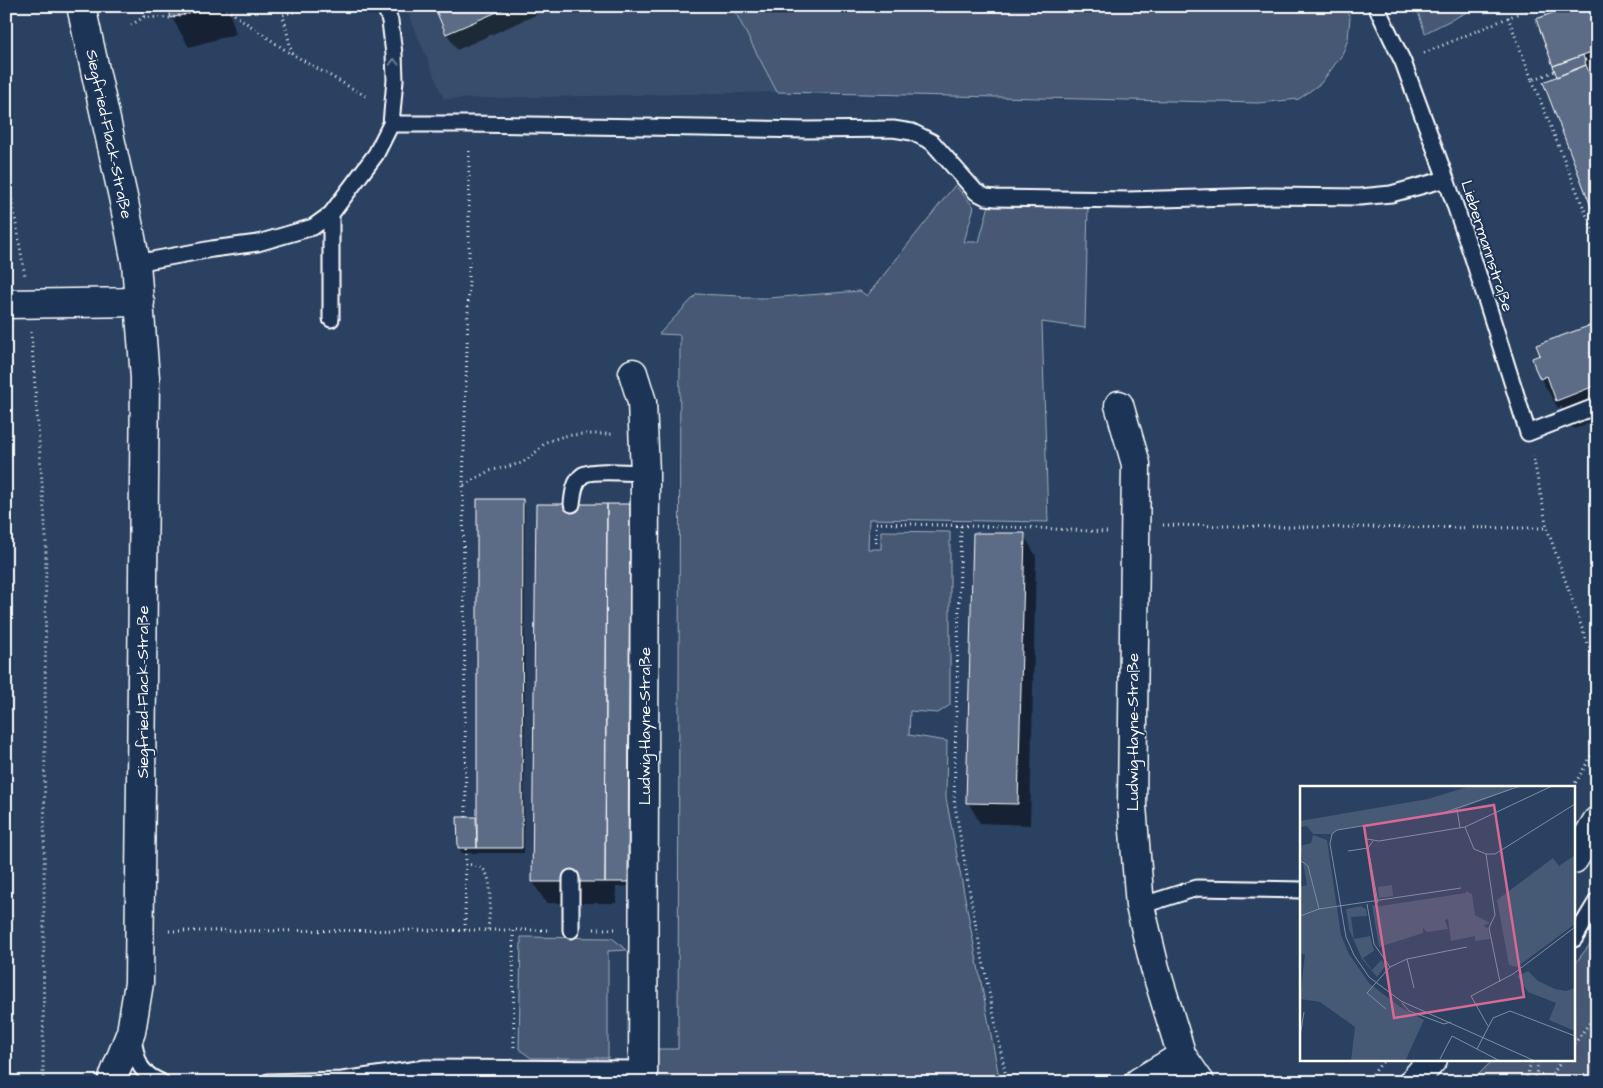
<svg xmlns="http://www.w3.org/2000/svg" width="1603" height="1088" viewBox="0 0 1603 1088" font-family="'Architects Daughter',sans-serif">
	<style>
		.built { fill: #394e6c }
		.green { fill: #465975; stroke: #a2acba }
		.shadow { fill: #0007 }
		.building { fill: #5b6c86; stroke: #fff }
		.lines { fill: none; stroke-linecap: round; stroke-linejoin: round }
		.service-casing { stroke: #fff; stroke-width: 19 }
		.minor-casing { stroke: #fff; stroke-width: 31 }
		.path { stroke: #fff; stroke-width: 3; stroke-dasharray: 1 4; stroke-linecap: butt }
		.service { stroke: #1d3557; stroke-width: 15 }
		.minor { stroke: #1d3557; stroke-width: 28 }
		.oneway { stroke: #6c7c92 }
		.labels { text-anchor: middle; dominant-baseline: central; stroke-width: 4; stroke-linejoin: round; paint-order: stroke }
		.street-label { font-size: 16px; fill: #fff; stroke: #1d3557 }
		.inset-road { fill: none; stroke: #7f8da0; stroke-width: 1 }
		.view { fill: #d76994; fill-opacity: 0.15; stroke: #d76994; stroke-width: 2.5 }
		.inset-edge { fill: none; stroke: #fff; stroke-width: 2.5 }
	</style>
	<rect width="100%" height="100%" fill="#2a4161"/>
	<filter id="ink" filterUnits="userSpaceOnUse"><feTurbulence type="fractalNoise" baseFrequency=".02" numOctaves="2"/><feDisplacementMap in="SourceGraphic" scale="10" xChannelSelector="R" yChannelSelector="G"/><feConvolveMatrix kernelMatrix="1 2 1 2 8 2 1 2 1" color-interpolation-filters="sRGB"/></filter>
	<g filter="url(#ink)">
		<!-- built -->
		<path class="built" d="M405 6H732L777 92 444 99Z"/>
		<!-- green -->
		<path class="green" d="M732 6H1344L1350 17 1348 39 1342 55 1321 83 1299 99 1258 103 777 92Z
			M1416 6H1479L1425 33Z
			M955 185 974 207 964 242H979L989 205 1088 207 1085 328 1042 322 1048 522 869 519 868 549H881V531L950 532V705L938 713 910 711 909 735 947 741 946 798 1000 1082H656V1049H678L680 335 659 334 697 294 741 296V298H768L860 291 867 296Z
			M1597 935V1082H1471L1494 1059H1574V965Z
			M521 937 612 938 627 950 608 951V1058H531L519 1049Z"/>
		<!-- shadow -->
		<path class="shadow" d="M169 6H228L236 34 189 47 172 18Z
			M435 6H532L536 15 457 50 447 34Z
			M1597 6V219L1559 77Z
			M1597 324V420L1574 429 1561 406 1558 408 1541 379 1536 368Z
			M522 500 525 506 524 853H462L459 848V818H478Z
			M629 505 632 510 630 886 616 887V903H546L533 882Z
			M1024 535 1036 556 1030 825 980 823 968 802Z"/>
		<!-- building -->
		<path class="building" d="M168 6H216L171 18Z
			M434 6H511L446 34Z
			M1571 6H1597V50L1553 66 1536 19Z
			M1583 55 1586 65 1557 77 1553 66Z
			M1586 65 1597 92V222L1543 82Z
			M1597 323V385L1556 401 1547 376 1540 379 1535 368 1532 358 1540 355 1536 345Z
			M477 499H523L522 848H477Z
			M536 504H607L605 882H532Z
			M607 504H630L628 882H605Z
			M973 533H1025L1018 804 966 803Z
			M457 817H476L477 848H458Z"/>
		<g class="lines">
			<!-- service casing -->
			<g class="service-casing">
				<path id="service" d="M1376 6 1403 62 1446 179 1473 258 1528 433 1597 406
					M391 124H468L807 130 893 129 912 132 932 142 976 192 986 197 996 198 1128 200 1266 196 1360 197 1391 194 1446 179
					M136 263 212 249 258 243 313 227 331 214 376 154 391 124 395 80 394 54 390 21 385 6
					M331 319V214
					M572 504C573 495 574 481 583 475 593 469 632 473 645 473
					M571 878V930
					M1140 906 1197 888 1302 890
					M1574 939 1597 901
					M132 1036C138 1060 136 1071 161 1082
					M268 1082 342 1080 425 1068 644 1069"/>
			</g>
			<!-- minor casing -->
			<g class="minor-casing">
				<path id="minor" d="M81 6 123 197 136 263 145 378 139 983 131 1032 113 1078
					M6 304 140 302
					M633 373 642 402 645 473 643 1082
					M1119 405 1136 464 1132 806 1140 906 1155 968 1182 1056 1200 1082
					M1574 859 1597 821
					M1139 1082 1182 1056
					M1413 1082 1433 1059"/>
			</g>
			<!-- path -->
			<path class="path" d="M141 6 144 17
				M222 6 291 54
				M313 6 283 15 292 54 369 98
				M1508 17 1532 80 1555 71
				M131 25 144 17 171 18 216 6
				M1424 53 1536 6
				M1585 60 1597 55
				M1532 80 1597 241
				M6 165 25 276
				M31 332 46 536 43 1082
				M1533 455 1547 528 1597 671
				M464 485 489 471 522 463 532 456 546 442 564 436 584 434H613
				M1163 525 1286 527 1547 528
				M961 526 954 800 973 911 1007 1082
				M876 543V523L1037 528 1107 532
				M1573 787 1597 746
				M466 817 463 485 469 281V147
				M465 864C472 865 479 865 484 870 494 880 489 916 488 930
				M594 929H615
				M465 930 466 848
				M169 931 513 930
				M1574 1044 1597 1013
				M514 1047 513 930H548
				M1366 1082 1385 1059
				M1528 1082 1527 1077 1532 1059
				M1536 1082 1535 1077 1540 1059
				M1547 1082 1563 1059"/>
			<!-- service -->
			<use href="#service" class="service"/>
			<!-- minor -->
			<use href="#minor" class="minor"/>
		</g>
		<!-- one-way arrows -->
		<defs><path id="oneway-chevron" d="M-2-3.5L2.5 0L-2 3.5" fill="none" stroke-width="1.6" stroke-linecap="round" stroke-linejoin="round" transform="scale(1.25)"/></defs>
		<use class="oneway" href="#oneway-chevron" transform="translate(394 62) rotate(-91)"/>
	</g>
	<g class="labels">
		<!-- street labels -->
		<g class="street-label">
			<text transform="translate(109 134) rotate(78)">Siegfried-Flack-Straße</text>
			<text transform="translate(1487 246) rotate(72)">Liebermannstraße</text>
			<text transform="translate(143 692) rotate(-90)">Siegfried-Flack-Straße</text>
			<text transform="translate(645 726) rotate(-90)">Ludwig-Hayne-Straße</text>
			<text transform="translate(1133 732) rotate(-90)">Ludwig-Hayne-Straße</text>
		</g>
	</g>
	<!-- overview -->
	<g transform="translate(1300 786)">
		<rect width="275" height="275" fill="#2a4161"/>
		<path d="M170 0H212L213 3 157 24 37 44 32 48H13L7 40 0 41V35L128 13ZM13 49 27 54 41 149 49 168 69 197 100 221 124 234 105 275H51L55 241 20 216 0 213 5 168H0V101L7 99 0 60 11 57ZM275 69V138L217 181 209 179 197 114 253 72 259 80ZM92 99 93 110 79 112 78 101ZM166 105 172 108 175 129 190 137 183 140 188 142 190 153 175 155V150L151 155 148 133 145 134 148 143 127 146 123 142V147L79 161 72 119 81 120 166 107ZM61 120 66 123 67 130 51 131 54 153 70 150 74 165 63 172 72 184 81 174 86 179 77 191 62 173 49 143 46 123ZM228 185 238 195 255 203 266 205 275 202V245L249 234 256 217 228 206 217 190Z" fill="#465975"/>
		<path class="inset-road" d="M220 0 143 27 37 44 32 48 30 58 46 151 54 169 69 191 101 215 235 275M157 23 160 42M165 41 174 63 186 68H195L275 18M67 53 79 55 165 41 252 0M68 62 78 117M48 65 68 62 73 55M186 68 195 129 189 142 200 196M0 74 8 80 19 123 161 102M67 118 74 158 90 181M0 130 19 123M107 173 114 202M102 217 109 225 144 238 151 236M86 223 67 207 90 181 107 173 167 161M188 240 171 210 213 188 275 141M0 251 4 226M177 263 193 232 210 225 275 250M140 273 152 250 200 275"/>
		<path class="view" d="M194 19 224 211 94 232 64 40Z"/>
		<rect width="275" height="275" class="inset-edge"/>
	</g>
	<!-- margin -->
	<rect width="1603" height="1088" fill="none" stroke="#1d3557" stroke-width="25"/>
	<rect x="12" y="12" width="1578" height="1063" fill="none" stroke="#fff" stroke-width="2" filter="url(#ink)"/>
</svg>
